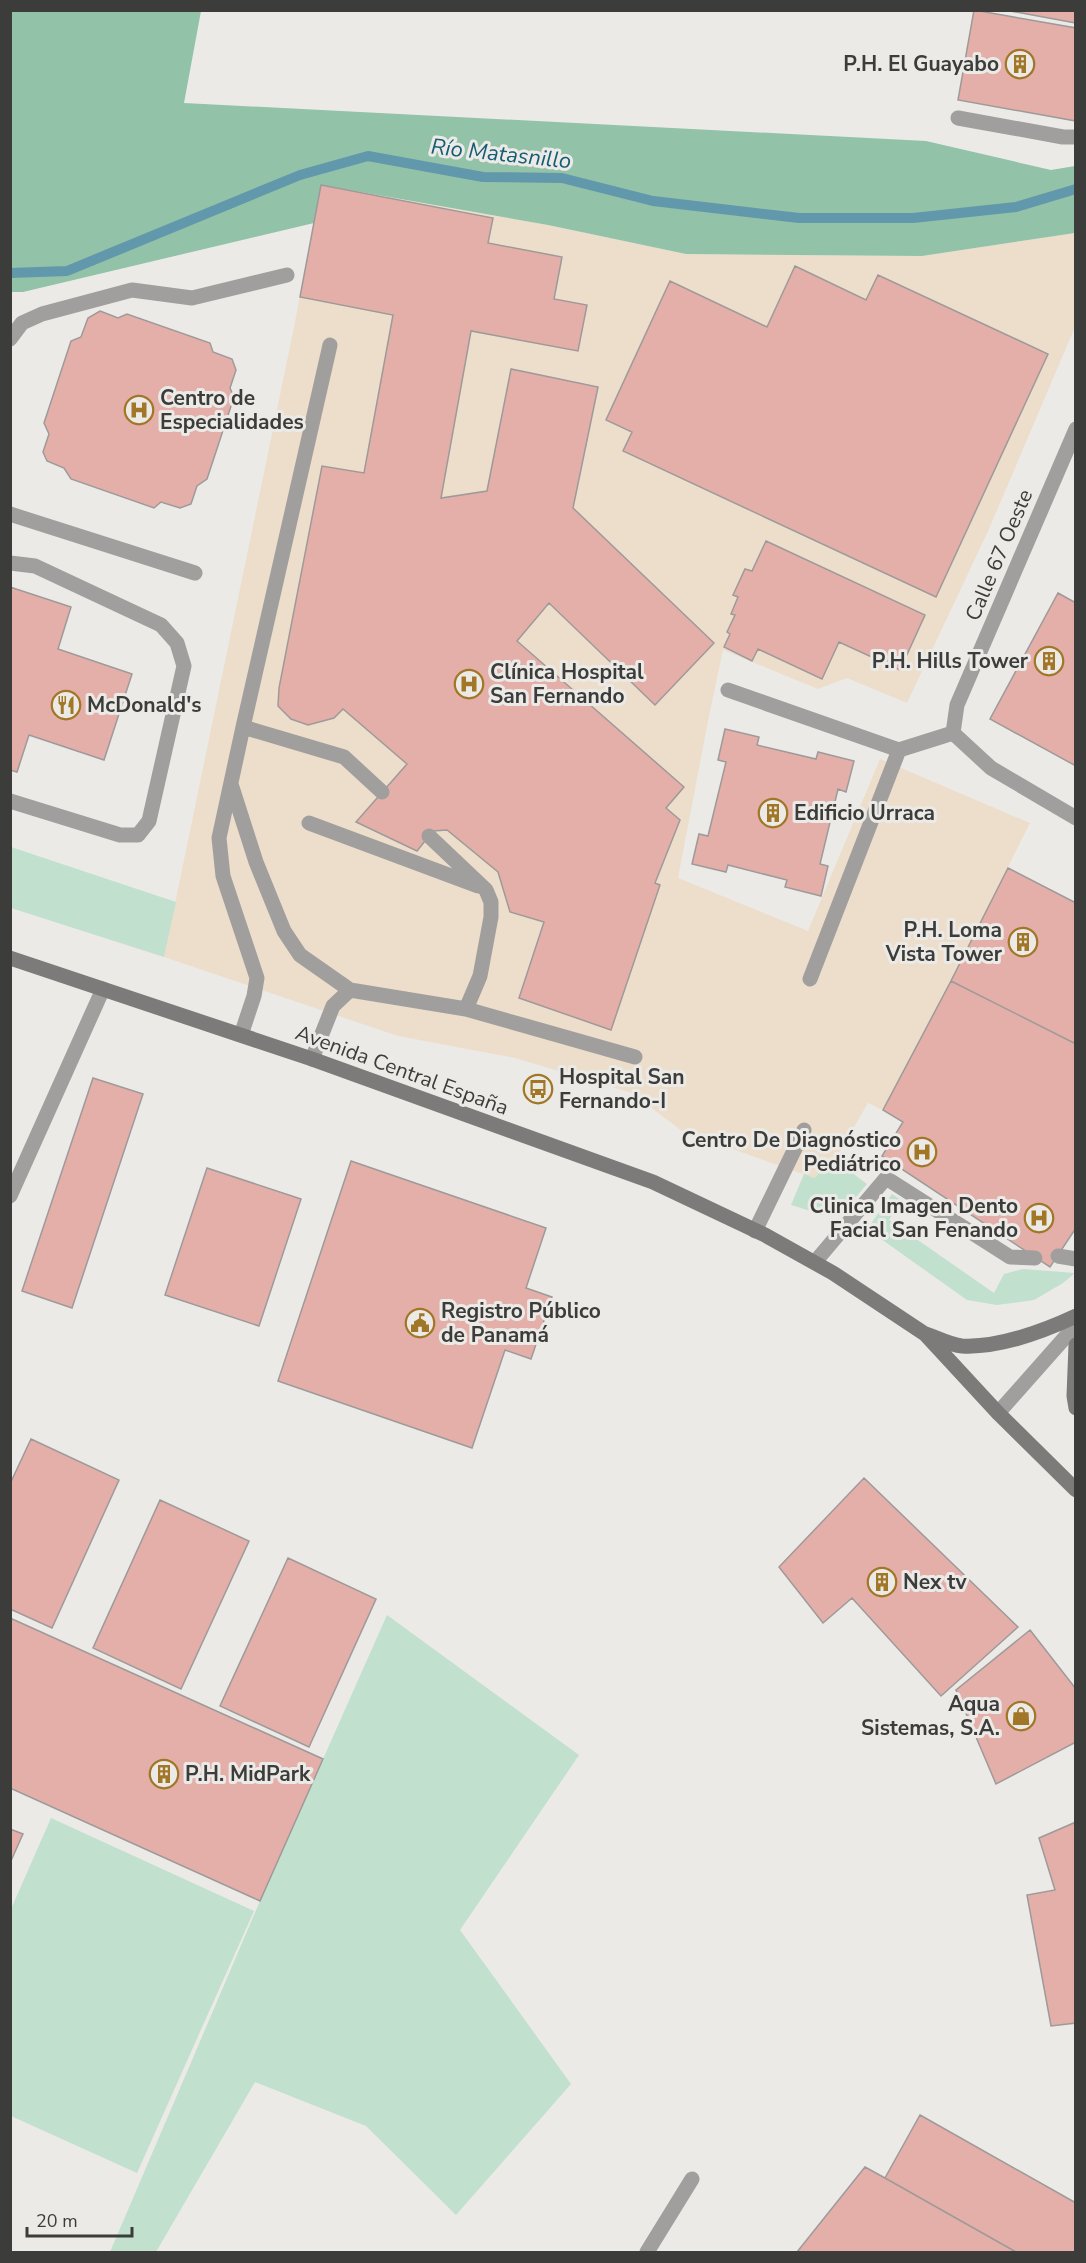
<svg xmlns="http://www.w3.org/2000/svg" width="1086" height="2263" viewBox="0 0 1086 2263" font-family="'Nunito Sans',sans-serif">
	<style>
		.medical { fill: #eddecb }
		.green { fill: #c1e0ce }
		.forest { fill: #92c2a7 }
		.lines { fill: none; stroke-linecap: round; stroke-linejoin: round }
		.stream { stroke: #6298ab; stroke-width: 10 }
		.building { fill: #e4afa9; stroke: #9e9a9a; stroke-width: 1.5 }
		.service { stroke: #a09f9e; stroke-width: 15 }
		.minor { stroke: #a09f9e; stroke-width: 15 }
		.secondary { stroke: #7d7a7a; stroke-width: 15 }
		.labels { text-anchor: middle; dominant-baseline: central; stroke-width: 6; stroke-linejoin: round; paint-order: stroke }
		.poi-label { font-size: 21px; font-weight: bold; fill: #3c3c3a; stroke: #ebeae7; text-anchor: start }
		.street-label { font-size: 21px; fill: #3c3c3a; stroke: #ebeae7 }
		.water-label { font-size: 22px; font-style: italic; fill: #155d72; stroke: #ebeae7 }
	</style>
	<rect width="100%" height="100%" fill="#ebeae7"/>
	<!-- medical -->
	<path class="medical" d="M321 185 548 225 686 254 922 256 1075 233V327L989 529 907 703 847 678 818 689 723 650 708 721 678 878 808 931 880 759 1030 823 951 981 883 1110 868 1103 835 1160 814 1178 682 1131 632 1093 515 1058 398 1036 164 957 294 327Z"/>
	<!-- green -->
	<path class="green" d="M11 847 176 902 164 957 11 908Z
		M835 1160 867 1184C835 1222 838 1219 791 1205L804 1174 814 1178Z
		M892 1194 901 1200 889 1220 994 1293 1004 1274 1023 1269 1075 1273 1063 1283 1034 1300 997 1305 967 1300 867 1229Z
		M387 1615 579 1755 460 1930 571 2084 456 2215 366 2126 255 2082 156 2252H110L260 1901Z
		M51 1818 254 1911 137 2173 11 2116V1909Z"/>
	<!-- forest -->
	<path class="forest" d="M11 11H201L184 103 926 141 1051 170 1075 166V233L922 256 686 254 548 225 321 185 314 223 23 292H11Z"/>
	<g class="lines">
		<!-- stream -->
		<path class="stream" d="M10 273 67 271 300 175 368 156 483 177 562 178 653 201 799 218H913L1016 207 1076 189"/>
	</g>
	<!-- building -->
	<path class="building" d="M974 10 1076 28V121L958 100Z
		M1005 10H1076V23Z
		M321 185 493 218 488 243 562 257 554 299 587 305 578 351 471 331 441 498 487 491 511 369 598 387 573 508 714 643 655 705 549 603 517 641 684 787 666 808 680 820 655 883 660 885 611 1030 519 998 544 922 510 912 498 872 447 830 433 831 417 851 356 822 407 764 343 709 334 718 308 725 291 719 278 706 279 688 322 466 364 473 393 315 300 297Z
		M795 266 866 300 878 275 1048 354 936 597 623 451 632 432 606 420 670 281 767 327Z
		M100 311 118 318 127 314 210 343 213 352 232 359 236 370 230 388 234 397 207 479 197 486 191 504 180 508 161 502 154 508 71 479 64 468 47 461 43 452 49 434 44 423 71 341 81 337 88 318Z
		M766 541 925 615 900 670 839 642 822 679 758 649 752 661 724 647 730 634 727 632 735 615 731 614 738 597 733 595 745 569 752 571Z
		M10 587 71 607 58 649 132 674 104 760 29 735 17 772 10 770Z
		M1058 593 1076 603V766L990 719Z
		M725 729 759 737 757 745 816 759 818 752 854 761 846 792 838 789 820 864 828 866 821 896 785 887 787 880 728 865 726 872 692 864 699 834 708 836 726 762 718 760Z
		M1008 868 1076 903V1044L951 981Z
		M951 981 1076 1044V1228L1050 1267 882 1156 903 1122 883 1110Z
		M93 1078 143 1094 72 1308 22 1291Z
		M351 1161 546 1228 526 1288 552 1297 531 1359 505 1350 472 1448 278 1381Z
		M207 1168 301 1199 259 1326 165 1295Z
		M31 1439 119 1480 52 1628 10 1609V1484Z
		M864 1478 1018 1627 941 1696 852 1598 823 1623 779 1567Z
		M160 1500 249 1541 181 1689 93 1648Z
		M288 1558 376 1599 309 1747 220 1706Z
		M10 1618 323 1759 260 1901 10 1788Z
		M1030 1630 1076 1689V1742L996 1784 956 1690Z
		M1076 1822V2023L1051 2026 1027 1895 1055 1890 1039 1838Z
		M10 1829 23 1834 10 1863Z
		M920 2115 1076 2203V2252H1016L885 2178Z
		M865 2167 885 2178 1016 2252H797Z"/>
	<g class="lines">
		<!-- service -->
		<path class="service" d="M958 118 1063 137H1076
			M10 339 22 323 42 314 132 290 192 298 287 275
			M10 514 195 573
			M10 563 35 566 161 625 177 643 184 666 149 821 138 835H120L10 801
			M728 690 899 750 953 733
			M243 727 344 757 382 792
			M231 784 256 862 284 931 300 955 350 990
			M309 823 478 886
			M810 979 899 750
			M466 1009 635 1057
			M241 1035 254 996 257 978 223 876 219 838 243 727 330 345
			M312 1059 333 1006 350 990 466 1009 480 976 491 917V902L486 890 429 836
			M755 1231 804 1130
			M1058 1256 1076 1259
			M815 1262 886 1178 1010 1257 1035 1258
			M647 2252 692 2179"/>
		<!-- minor -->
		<path class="minor" d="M1076 429 957 705 953 733 991 768 1076 818
			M10 1196 103 989
			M998 1413 1076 1325"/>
		<!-- secondary -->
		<path class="secondary" d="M10 958 312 1059 653 1182 765 1235 833 1273 925 1334 998 1413 1076 1490
			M926 1334C937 1338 951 1345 962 1346 998 1348 1044 1331 1076 1316
			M1076 1345 1074 1396 1076 1408"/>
	</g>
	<!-- icons -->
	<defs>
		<g id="building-ring" transform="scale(1.5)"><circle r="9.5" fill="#ebeae7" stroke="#a17727" stroke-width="1.5"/><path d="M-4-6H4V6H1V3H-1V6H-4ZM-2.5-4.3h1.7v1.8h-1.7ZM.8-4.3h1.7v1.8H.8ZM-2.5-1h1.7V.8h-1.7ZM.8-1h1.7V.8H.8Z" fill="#a17727"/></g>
		<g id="hospital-ring" transform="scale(1.5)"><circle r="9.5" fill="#ebeae7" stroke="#a17727" stroke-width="1.5"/><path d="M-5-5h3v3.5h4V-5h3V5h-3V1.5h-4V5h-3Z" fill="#a17727"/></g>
		<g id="restaurant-ring" transform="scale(1.5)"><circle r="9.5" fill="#ebeae7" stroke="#a17727" stroke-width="1.5"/><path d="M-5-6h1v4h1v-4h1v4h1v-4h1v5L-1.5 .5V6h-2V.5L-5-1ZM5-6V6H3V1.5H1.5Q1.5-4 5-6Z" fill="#a17727"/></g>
		<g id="bus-ring" transform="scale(1.5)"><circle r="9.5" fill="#ebeae7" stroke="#a17727" stroke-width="1.5"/><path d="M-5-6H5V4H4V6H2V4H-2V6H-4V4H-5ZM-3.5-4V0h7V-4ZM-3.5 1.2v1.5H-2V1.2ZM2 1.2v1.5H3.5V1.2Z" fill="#a17727"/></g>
		<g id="civic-ring" transform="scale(1.5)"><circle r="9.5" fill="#ebeae7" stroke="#a17727" stroke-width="1.5"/><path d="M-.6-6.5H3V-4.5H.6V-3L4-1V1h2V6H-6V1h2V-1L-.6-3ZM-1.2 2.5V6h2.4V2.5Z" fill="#a17727"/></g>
		<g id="shop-ring" transform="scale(1.5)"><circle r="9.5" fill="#ebeae7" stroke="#a17727" stroke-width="1.5"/><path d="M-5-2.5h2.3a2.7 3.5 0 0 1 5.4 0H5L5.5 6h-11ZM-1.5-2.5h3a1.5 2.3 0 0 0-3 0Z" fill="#a17727"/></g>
	</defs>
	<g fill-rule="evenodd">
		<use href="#building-ring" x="1020" y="64"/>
		<use href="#hospital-ring" x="139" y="410"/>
		<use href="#building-ring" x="1049" y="661"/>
		<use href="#hospital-ring" x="469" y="684"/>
		<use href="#restaurant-ring" x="66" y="705"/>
		<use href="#building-ring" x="773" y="813"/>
		<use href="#building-ring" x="1023" y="942"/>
		<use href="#bus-ring" x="538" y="1089"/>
		<use href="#hospital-ring" x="922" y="1152"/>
		<use href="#hospital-ring" x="1039" y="1218"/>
		<use href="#civic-ring" x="420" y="1323"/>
		<use href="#building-ring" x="882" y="1582"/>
		<use href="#shop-ring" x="1021" y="1716"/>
		<use href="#building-ring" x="164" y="1774"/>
	</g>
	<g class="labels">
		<!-- poi labels -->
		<g class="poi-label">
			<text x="999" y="64" text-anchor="end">P.H. El Guayabo</text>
			<text x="160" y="398">Centro de<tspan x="160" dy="24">Especialidades</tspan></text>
			<text x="1028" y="661" text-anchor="end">P.H. Hills Tower</text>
			<text x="490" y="672">Clínica Hospital<tspan x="490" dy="24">San Fernando</tspan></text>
			<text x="87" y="705">McDonald's</text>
			<text x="794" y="813">Edificio Urraca</text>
			<text x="1002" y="930" text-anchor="end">P.H. Loma<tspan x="1002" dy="24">Vista Tower</tspan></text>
			<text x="559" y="1077">Hospital San<tspan x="559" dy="24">Fernando-I</tspan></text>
			<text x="901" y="1140" text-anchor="end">Centro De Diagnóstico<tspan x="901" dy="24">Pediátrico</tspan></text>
			<text x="1018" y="1206" text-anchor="end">Clinica Imagen Dento<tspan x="1018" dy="24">Facial San Fenando</tspan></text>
			<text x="441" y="1311">Registro Público<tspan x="441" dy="24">de Panamá</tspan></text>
			<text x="903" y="1582">Nex tv</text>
			<text x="1000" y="1704" text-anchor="end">Aqua<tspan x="1000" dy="24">Sistemas, S.A.</tspan></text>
			<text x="185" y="1774">P.H. MidPark</text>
		</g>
		<!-- street labels -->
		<g class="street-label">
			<text transform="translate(999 555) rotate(-67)">Calle 67 Oeste</text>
			<text transform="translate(402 1070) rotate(20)">Avenida Central España</text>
		</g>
		<!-- water labels -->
		<g class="water-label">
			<text transform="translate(501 154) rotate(6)">Río Matasnillo</text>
		</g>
	</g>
	<!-- border -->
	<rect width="1086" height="2263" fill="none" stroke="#3c3c3a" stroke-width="24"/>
	<!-- scale -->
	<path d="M27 2227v9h105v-9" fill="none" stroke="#3c3c3a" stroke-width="3"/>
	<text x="36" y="2227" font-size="18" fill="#3c3c3a" stroke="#ebeae7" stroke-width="4.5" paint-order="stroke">20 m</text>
</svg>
